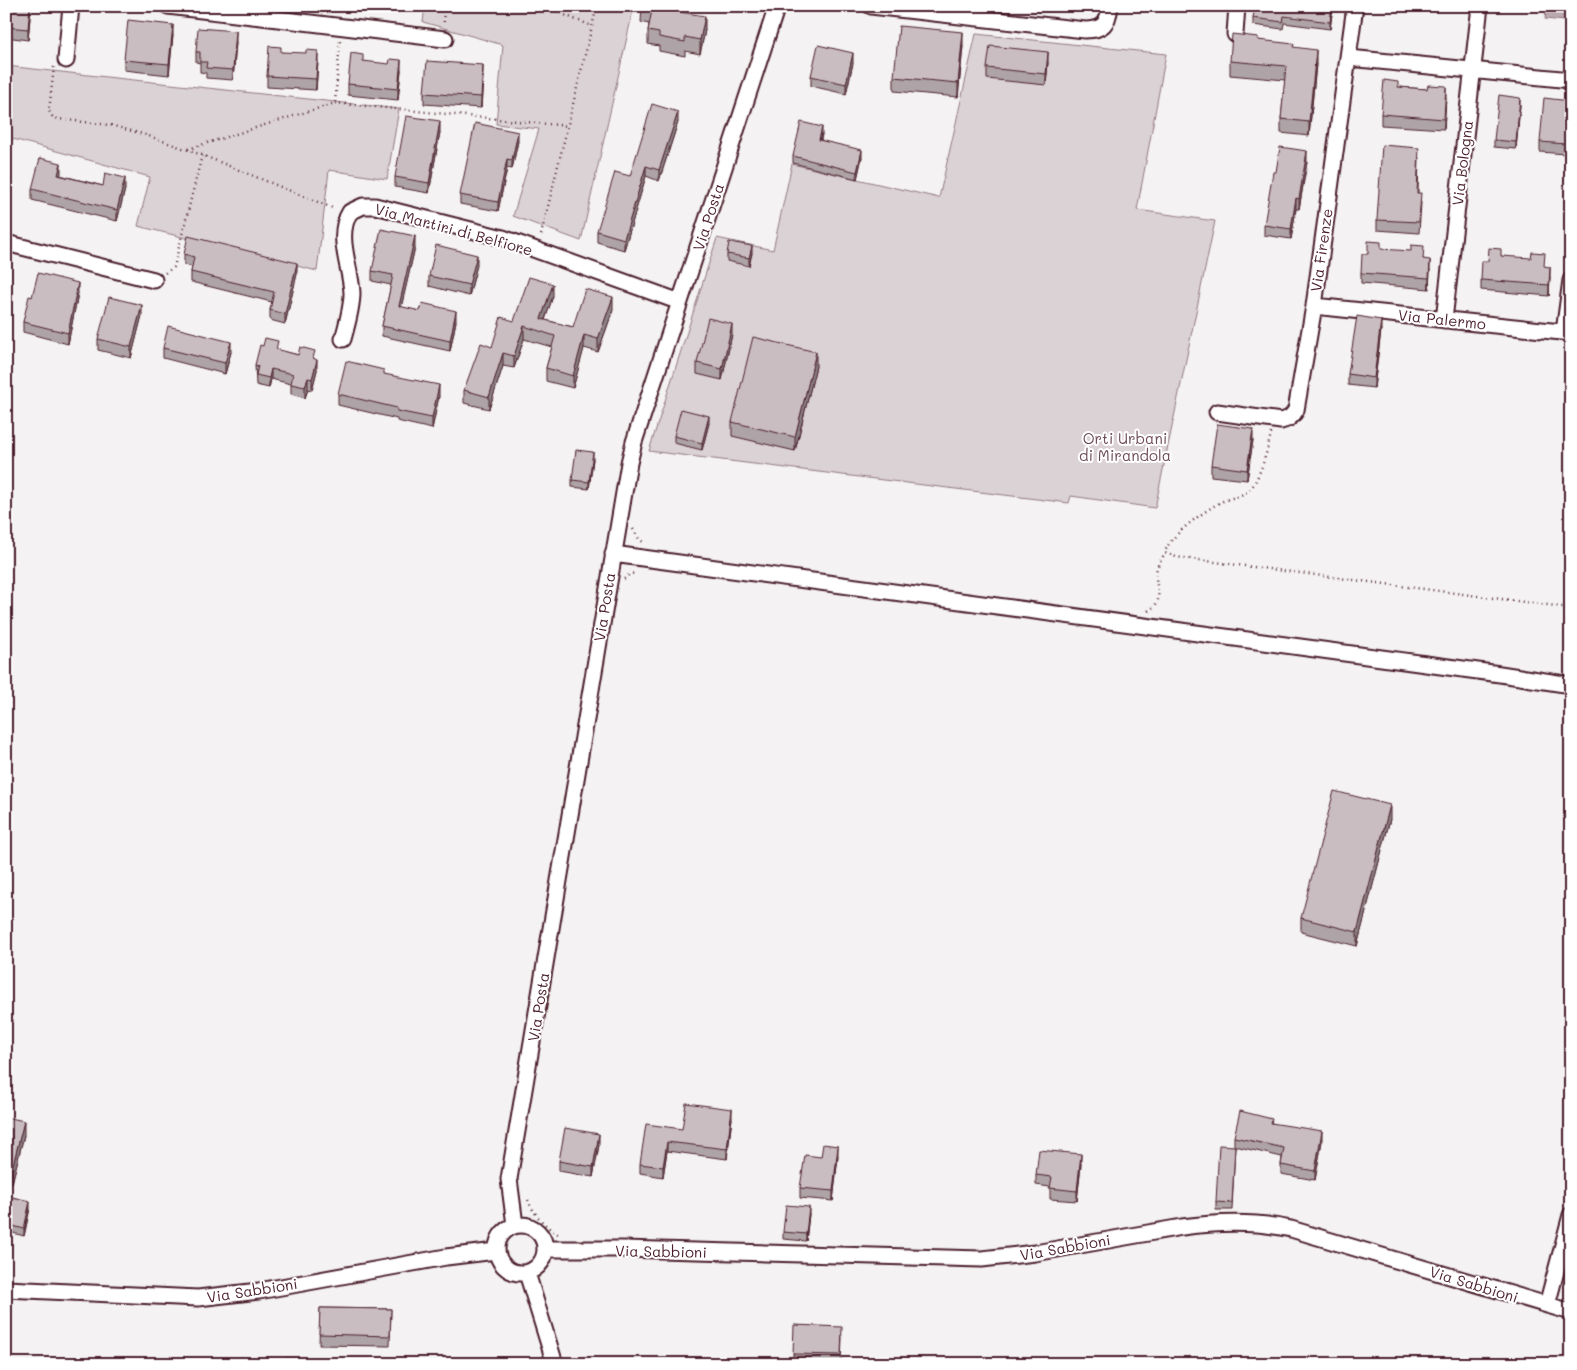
<svg xmlns="http://www.w3.org/2000/svg" width="1577" height="1370" viewBox="0 0 1577 1370" font-family="Mali,sans-serif">
	<style>
		.green { fill: #dbd2d5; stroke: #927880 }
		.water { fill: #baa9ae; stroke: #8d727a }
		.lines { fill: none; stroke-linecap: round; stroke-linejoin: round }
		.minor-casing { stroke: #4a1f2b; stroke-width: 19 }
		.path { stroke: #4a1f2b; stroke-width: 2.5; stroke-dasharray: 1 4; stroke-linecap: butt }
		.minor { stroke: #fff; stroke-width: 15 }
		.wall { fill: #aea3a6; stroke: #4a1f2b }
		.shaded-wall { fill: #8d8487; stroke: #4a1f2b }
		.building { fill: #cabdc1; stroke: #4a1f2b }
		.labels { text-anchor: middle; dominant-baseline: central; stroke-width: 4; stroke-linejoin: round; paint-order: stroke }
		.street-label { font-size: 15px; fill: #4a1f2b; stroke: #fff }
		.park-label { font-size: 15px; fill: #6e4c56; stroke: #fff }
	</style>
	<rect width="100%" height="100%" fill="#f4f2f2"/>
	<filter id="ink" filterUnits="userSpaceOnUse"><feTurbulence type="fractalNoise" baseFrequency=".02" numOctaves="2"/><feDisplacementMap in="SourceGraphic" scale="10" xChannelSelector="R" yChannelSelector="G"/><feConvolveMatrix kernelMatrix="1 2 1 2 8 2 1 2 1" color-interpolation-filters="sRGB"/></filter>
	<g filter="url(#ink)">
		<!-- green -->
		<path class="green" d="M425 6H634L581 241 513 216 539 129 496 124 503 45 423 22Z
			M976 34 1166 54 1137 210 1215 221 1155 508 1071 496 1069 503 649 451 717 238 773 250 792 164 939 198Z
			M6 66 399 109 387 179 329 170 317 271 138 226 150 177 6 137Z"/>
		<!-- water -->
		<path class="water" d="M1547 6H1565L1564 21 1545 19Z"/>
		<g class="lines">
			<!-- minor casing -->
			<g class="minor-casing">
				<path id="minor" d="M168 6 445 39
					M871 6 1085 30C1103 30 1108 24 1110 6
					M1235 34 1237 6
					M1349 58 1571 80
					M66 60 71 6
					M6 243 154 280
					M1314 306 1571 333
					M1444 320 1480 6
					M1564 332 1571 280
					M343 339C347 324 352 308 352 293 351 267 335 236 350 212L363 206H375L503 238 680 302
					M1217 412 1281 421C1289 419 1292 417 1296 410L1314 306 1355 6
					M613 554 1500 674 1571 685
					M497 1249a24 24 0 1 1 48 0a24 24 0 1 1-48 0Z
					M515 1225 509 1179 629 463 634 442 777 6
					M546 1249H622L982 1259 1035 1253 1182 1227C1219 1222 1255 1221 1291 1229L1571 1312
					M527 1273 555 1364
					M6 1289 198 1298 259 1291 446 1257 496 1251
					M1547 1305 1571 1215"/>
			</g>
			<!-- path -->
			<path class="path" d="M443 6 444 25
				M542 6 592 26
				M54 67 49 111 52 116 58 119 110 125 146 135 202 155 335 209
				M335 103 568 126
				M188 149 335 103 340 41
				M541 235 597 6
				M165 273 174 267 202 155
				M1271 433C1268 449 1261 474 1252 487 1244 497 1231 497 1221 502 1207 509 1167 537 1165 553L1176 557 1571 608
				M633 529 639 539 643 542
				M624 579 630 574 637 573
				M1148 611C1165 601 1156 591 1156 575 1156 566 1161 560 1165 553
				M528 1200C533 1213 545 1227 558 1234"/>
			<!-- minor -->
			<use href="#minor" class="minor"/>
		</g>
		<!-- wall -->
		<path class="wall" d="M7 6H31L28 40 6 37Z
			M642 6H671L670 10 705 30 700 54 685 51V56L659 51V46L648 44V31L649 24 641 22Z
			M1333 6 1330 29 1284 23 1283 29 1253 25V18Z
			M173 35 169 75 124 70V60Z
			M1258 40 1294 48 1316 64 1309 136 1281 133V119L1285 80 1230 75V61Z
			M236 42 233 80 206 78V73L200 72V63L196 62V52Z
			M963 46 958 97 894 91V77Z
			M281 52 318 61 316 90 267 87V76Z
			M363 61 401 70 398 100 348 95V84Z
			M1048 62 1046 85 987 79V68Z
			M853 63 846 94 811 86V76Z
			M483 76 481 108 424 104V93Z
			M1398 87 1427 89 1446 97 1444 129 1381 125V114Z
			M1520 105 1516 149 1494 147V140Z
			M1570 111 1566 154 1540 152V142Z
			M678 122 659 181 646 176 624 250 597 242V231L630 176Z
			M440 132 429 193 395 187V177Z
			M822 134 821 140 862 157 857 179 793 163V156Z
			M518 141 512 169 507 168 498 211 460 204V195Z
			M1419 158 1418 193 1421 203 1419 233 1377 230V220Z
			M1307 162 1299 209H1296L1291 239 1264 235V225Z
			M61 173 60 175 103 186 125 189 117 221 32 200V189Z
			M415 247 401 307 456 321 450 351 382 336V326L391 285 372 281V271Z
			M1381 249 1424 259 1430 270 1429 289 1361 283V273L1368 254Z
			M752 253 749 266 727 261V254Z
			M184 254 297 274 285 324 270 320V310L272 302 191 282V272L192 267 184 265Z
			M1501 256 1544 266 1550 277 1549 296 1481 290V280L1488 261Z
			M477 265 469 296 429 286V276Z
			M78 293 68 344 23 332V322L32 297Z
			M553 296 545 320 573 327 613 310 598 352 584 348 573 388 546 381V368L552 347 524 339 514 368 503 366 489 409 464 403V390L492 347Z
			M142 315 131 358 98 350V339Z
			M1381 330 1374 388 1348 385V374Z
			M732 334 722 380 697 374V363Z
			M163 348 231 352 225 374 163 358Z
			M278 350 315 359 317 370 312 390 308 389 305 398 291 394V384L271 379 269 388 256 385 255 365Z
			M816 366 795 451 732 436V422Z
			M384 374 439 396 432 429 397 421V419L338 405V394Z
			M709 423 702 450 674 443V436Z
			M1253 440 1247 480 1211 476V465Z
			M593 459 589 489 572 487V480Z
			M1390 819 1357 946 1301 932V918Z
			M6 1117 24 1135 12 1183 6 1182Z
			M732 1118 727 1159 667 1151 663 1177 640 1173V1164L682 1129Z
			M1272 1123 1322 1141 1315 1180 1281 1174V1165L1282 1157 1235 1146 1232 1210H1216V1202L1234 1146V1137Z
			M599 1145 593 1177 559 1171V1161Z
			M838 1156 833 1201 800 1198V1188L821 1157Z
			M1081 1164 1077 1201 1050 1199V1187L1036 1185V1175Z
			M6 1204 30 1208 24 1236 6 1231Z
			M809 1214 806 1241 783 1239V1232Z
			M320 1308 391 1309 390 1346 319 1345Z
			M842 1337 841 1364H793V1354Z"/>
		<!-- shaded-wall -->
		<path class="shaded-wall" d="M30 6H31L28 40V29Z
			M668 6H671L667 24V10Z
			M1332 6H1333L1330 29V22Z
			M705 16V30L700 54V40Z
			M173 25V35L169 75V64Z
			M236 31V42L233 80V70Z
			M963 32V46L958 97V83Z
			M1316 50V64L1309 136V122Z
			M318 51V61L316 90V79Z
			M1048 52V62L1046 85V74Z
			M853 53V63L846 94V84Z
			M401 60V70L398 100V89Z
			M483 65V76L481 108V97Z
			M1446 86V97L1444 129V119Z
			M1520 98V105L1516 149V142Z
			M1570 101V111L1566 154V144Z
			M678 112V122L659 181V170Z
			M440 121V132L429 193V183Z
			M822 127V134L819 147V140Z
			M518 132V141L512 169V160Z
			M862 150V157L857 179V172Z
			M1307 151V162L1299 209V199Z
			M507 159V168L498 211V202Z
			M61 163V173L58 185V175Z
			M646 166V176L624 250V239Z
			M125 178V189L117 221V210Z
			M1296 198V209L1291 239V229Z
			M415 236V247L399 317V306Z
			M752 246V253L749 266V258Z
			M477 255V265L469 296V285Z
			M1430 260V270L1429 289V278Z
			M297 263V274L285 324V314Z
			M1550 267V277L1549 296V285Z
			M78 283V293L68 344V333Z
			M553 284V296L541 331V319Z
			M613 297V310L598 352V339Z
			M142 305V315L131 358V347Z
			M456 311V321L450 351V341Z
			M1381 320V330L1374 388V378Z
			M732 324V334L722 380V369Z
			M524 326V339L514 368V356Z
			M584 335V348L573 388V376Z
			M231 342V352L225 374V363Z
			M816 352V366L795 451V437Z
			M503 353V366L489 409V397Z
			M317 360V370L312 390V379Z
			M271 369V379L269 388V378Z
			M308 378V389L305 398V387Z
			M439 385V396L432 429V418Z
			M709 416V423L702 450V443Z
			M1253 429V440L1247 480V470Z
			M593 452V459L589 489V482Z
			M1390 805V819L1357 946V932Z
			M732 1109V1118L727 1159V1149Z
			M24 1121V1135L12 1183V1169Z
			M1322 1131V1141L1315 1180V1171Z
			M599 1134V1145L593 1177V1167Z
			M667 1142V1151L663 1177V1167Z
			M838 1146V1156L833 1201V1191Z
			M1081 1154V1164L1077 1201V1191Z
			M30 1201V1208L24 1236V1229Z
			M809 1207V1214L806 1241V1234Z"/>
		<!-- building -->
		<path class="building" d="M7 6H30L28 29 6 27Z
			M642 6H668L667 10 705 16 700 40 685 37V42L659 37V33L648 31 652 10 641 8Z
			M1255 6H1332L1330 22 1284 16 1283 22 1253 18Z
			M128 20 173 25 169 64 124 60Z
			M899 26 963 32 958 83 894 77Z
			M198 28 236 31 233 70 206 68 207 62H200V52H196Z
			M1232 34 1258 37V40L1294 44 1293 47 1316 50 1309 122 1281 119 1286 66 1230 61Z
			M818 45 853 53 846 84 811 76Z
			M269 46 281 47V52L306 53V50L318 51 316 79 267 76Z
			M990 46 1048 52 1046 74 987 68Z
			M351 53 363 55V61L389 64 390 59 401 60 398 89 348 84Z
			M427 61 483 65 481 97 424 93Z
			M1384 80 1398 82V87L1427 89 1428 85 1446 86 1444 119 1381 114Z
			M1499 95 1520 98 1516 142 1494 140Z
			M1544 98 1570 101 1566 144 1540 142Z
			M652 104 678 112 659 170 646 166 624 239 597 231 615 172 630 176Z
			M406 116 440 121 429 183 395 177Z
			M801 122 822 127 819 140 862 150 857 172 793 156Z
			M475 123 518 132 512 160 507 159 498 202 460 195Z
			M1382 145 1419 148 1417 193H1421L1419 222 1377 220Z
			M1280 147 1307 151 1299 199 1296 198 1291 229 1264 225 1273 172H1276Z
			M40 158 61 163 58 175 103 186 105 173 125 178 117 210 32 189Z
			M381 229 415 236 399 306 420 311 422 303 456 311 450 341 382 326 393 275 372 271Z
			M188 236 297 263 285 314 270 310 274 292 191 272 194 257 184 254Z
			M1368 241 1381 242V249L1411 251V245L1424 246 1423 259 1430 260 1429 278 1361 273 1362 254H1368Z
			M729 242 752 246 749 258 727 254Z
			M436 245 477 255 469 285 429 276Z
			M1489 248 1501 249V256L1531 258 1532 252 1545 253 1544 266 1550 267 1549 285 1481 280 1482 261H1488Z
			M38 273 78 283 68 333 23 322 29 296 32 297Z
			M529 277 553 284 541 319 573 327 585 289 613 297 598 339 584 335 573 376 546 368 555 336 524 326 514 356 503 353 489 397 464 390 481 343 492 347 501 317 514 321Z
			M109 297 142 305 131 347 98 339Z
			M1357 316 1381 320 1374 378 1348 374Z
			M708 318 732 324 722 369 697 363Z
			M168 326 231 342 225 363 163 348Z
			M753 337 816 352 795 437 732 422Z
			M265 338 278 341 276 349 298 355 300 347 315 351 313 358 317 360 312 379 308 378 305 387 291 384 293 374 271 369 269 378 256 375 258 366 255 365 260 345 263 346Z
			M346 361 384 370V374L439 385 432 418 397 411V408L338 394Z
			M681 409 709 416 702 443 674 436Z
			M1217 424 1253 429 1247 470 1211 465Z
			M576 450 593 452 589 482 572 480Z
			M1334 791 1390 805 1357 932 1301 918Z
			M686 1103 732 1109 727 1149 667 1142 663 1167 640 1164 646 1124 682 1129Z
			M1240 1111 1272 1119 1271 1123 1322 1131 1315 1171 1281 1165 1284 1148 1234 1137Z
			M6 1117 24 1121 12 1169 6 1168Z
			M565 1128 599 1134 593 1167 559 1161Z
			M823 1144 838 1146 833 1191 800 1188 805 1155 821 1157Z
			M1219 1145 1235 1146 1232 1203 1216 1202Z
			M1039 1150 1081 1154 1077 1191 1050 1188 1052 1177 1036 1175Z
			M8 1196 30 1201 24 1229 6 1224V1204Z
			M786 1205 809 1207 806 1234 783 1232Z
			M320 1308 391 1309 390 1336 319 1334Z
			M794 1325 842 1327 841 1355 793 1354Z
			M286 1358 307 1359V1364H286Z"/>
	</g>
	<g class="labels">
		<!-- street labels -->
		<g class="street-label">
			<text transform="translate(1462 163) rotate(-83)">Via Bologna</text>
			<text transform="translate(708 217) rotate(-72)">Via Posta</text>
			<text transform="translate(454 229) rotate(15)">Via Martiri di Belfiore</text>
			<text transform="translate(1321 250) rotate(-82)">Via Firenze</text>
			<text transform="translate(1442 319) rotate(6)">Via Palermo</text>
			<text transform="translate(604 607) rotate(-81)">Via Posta</text>
			<text transform="translate(538 1007) rotate(-81)">Via Posta</text>
			<text transform="translate(1065 1247) rotate(-10)">Via Sabbioni</text>
			<text transform="translate(661 1251) rotate(1)">Via Sabbioni</text>
			<text transform="translate(1474 1284) rotate(17)">Via Sabbioni</text>
			<text transform="translate(252 1290) rotate(-9)">Via Sabbioni</text>
		</g>
		<!-- park labels -->
		<g class="park-label">
			<text x="1125" y="438">Orti Urbani<tspan x="1125" dy="17">di Mirandola</tspan></text>
		</g>
	</g>
	<!-- margin -->
	<rect width="1577" height="1370" fill="none" stroke="#fff" stroke-width="25"/>
	<rect x="12" y="12" width="1552" height="1345" fill="none" stroke="#4a1f2b" stroke-width="2" filter="url(#ink)"/>
</svg>
